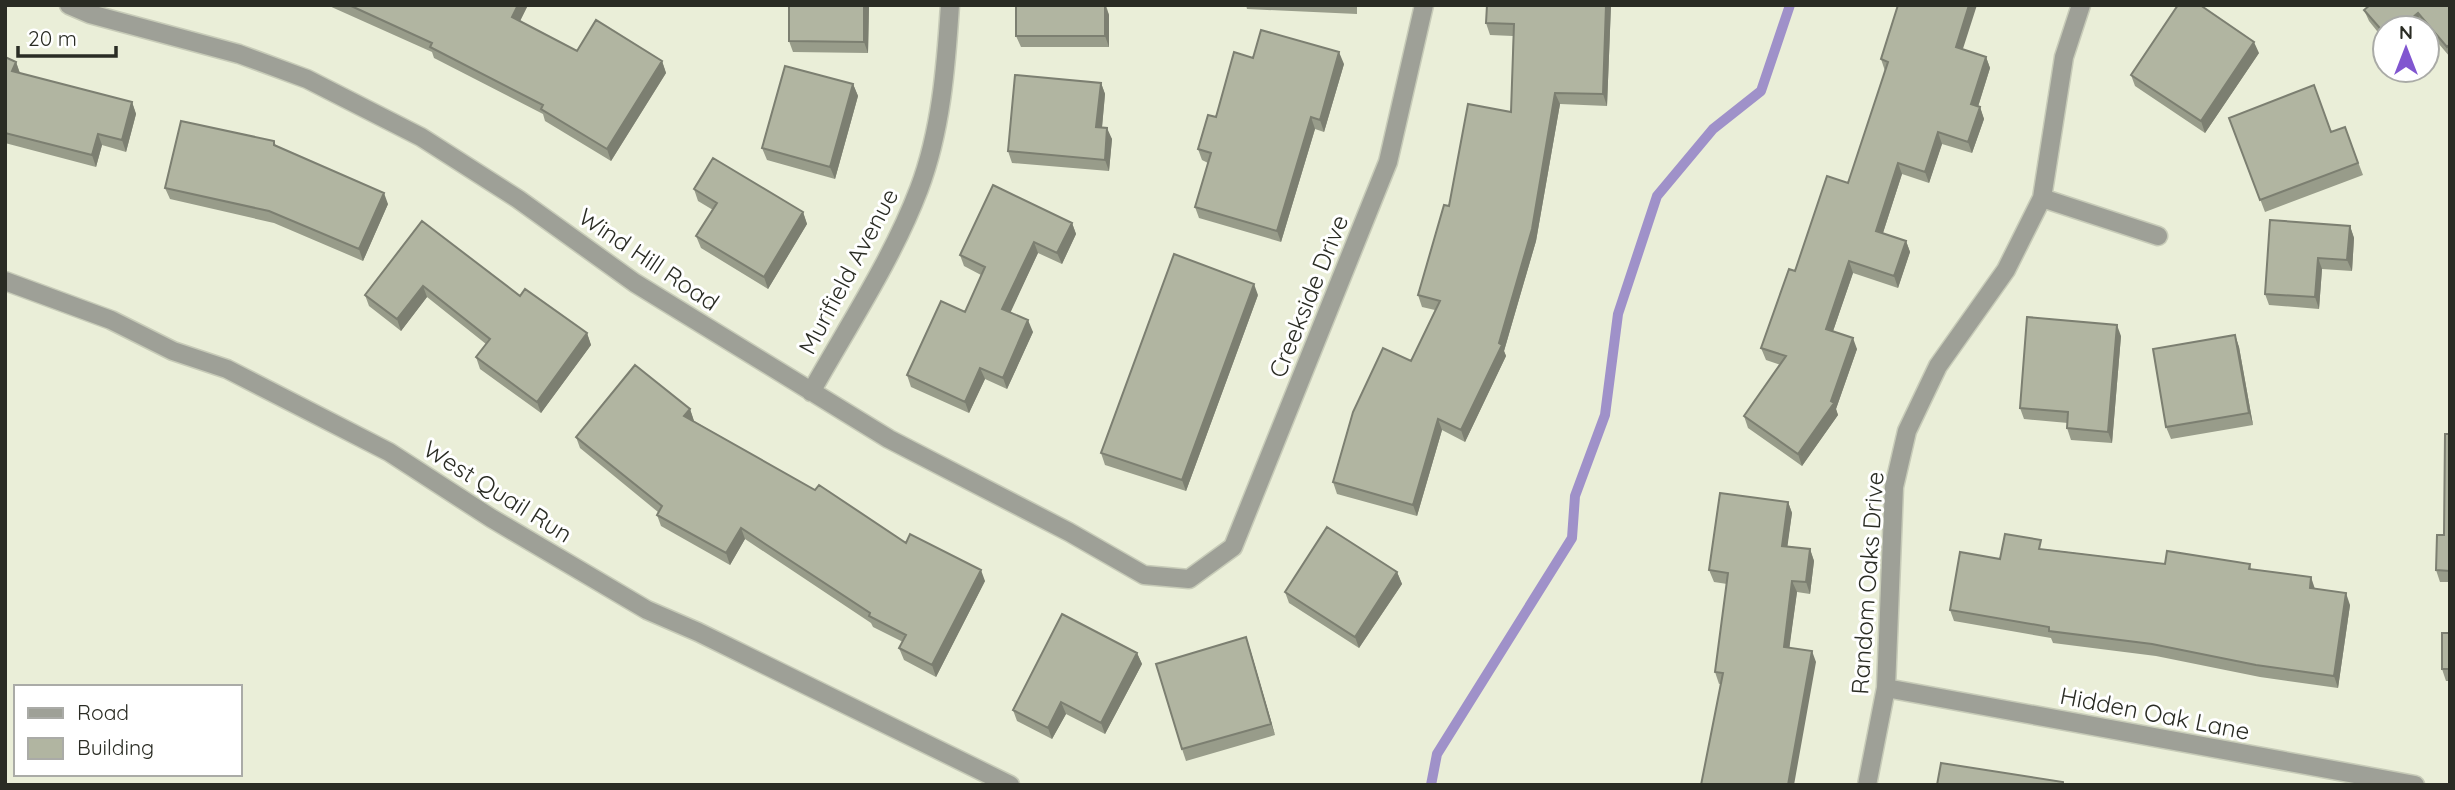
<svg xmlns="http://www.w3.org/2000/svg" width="2455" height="790" viewBox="0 0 2455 790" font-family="Quicksand,sans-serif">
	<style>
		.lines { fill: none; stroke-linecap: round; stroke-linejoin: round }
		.stream { stroke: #9f91c9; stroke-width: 10 }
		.minor-casing { stroke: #c7cbb8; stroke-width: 21 }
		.minor { stroke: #9ea097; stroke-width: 18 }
		.wall { fill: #989c8a }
		.shaded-wall { fill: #7c7f71 }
		.building { fill: #b1b5a1; stroke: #7c7f71; stroke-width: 2 }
		.labels { text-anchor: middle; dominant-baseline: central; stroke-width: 6; stroke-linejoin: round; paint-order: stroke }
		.street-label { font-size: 24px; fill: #2a2c24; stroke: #fff }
	</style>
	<rect width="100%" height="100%" fill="#eaeed8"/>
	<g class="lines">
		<!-- stream -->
		<path class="stream" d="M1431 785 1437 754 1572 538 1575 496 1605 415 1618 314 1657 196 1713 129 1761 91 1790 5"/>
		<!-- minor casing -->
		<g class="minor-casing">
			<path id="minor" d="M69 5 90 14 239 54 307 79 421 137 518 199 635 283 889 439 1069 532 1144 575 1189 579 1233 547 1388 162 1424 5
				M2042 198 2158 236
				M5 281 111 320 173 351 227 369 389 452 491 518 647 610 698 632 1010 785
				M811 392C848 326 892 260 919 189 941 131 946 67 950 5
				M1886 688 2415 785
				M1867 785 1886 688 1894 487 1907 431 1938 366 2006 270 2042 198 2064 57 2081 5"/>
		</g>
		<!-- minor -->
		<use href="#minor" class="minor"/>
	</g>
	<!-- wall -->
	<path class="wall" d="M327 5H528L520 21 577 51 662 61 666 73 611 161 545 121 543 114 434 58 432 52Z
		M789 5H869L868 53 793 52 789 41Z
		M1016 5H1106L1109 15V47H1021L1016 36Z
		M1246 5H1357V14L1247 9Z
		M1611 5 1607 106 1560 104 1536 241 1504 351 1506 356 1465 442 1442 430 1417 516 1337 494 1333 482 1411 361 1435 310 1422 307 1418 295 1449 206 1511 112 1513 36 1490 35 1486 23Z
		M2450 5V57L2427 30V28H2425L2422 25 2418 28H2385V41L2369 21 2364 10Z
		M1963 49 1986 57 1990 68 1978 107H1980L1984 119 1972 153 1942 144 1929 183 1902 174 1883 233 1906 241 1910 252 1898 288 1853 273 1833 331 1857 349 1836 409 1838 415 1802 466 1748 428 1744 416 1781 365 1766 360 1761 348 1795 271 1848 183 1885 71 1881 59Z
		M2259 53 2205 133 2135 86 2131 75Z
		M5 57 16 62 20 73 132 102 136 114 126 152 102 145 96 167 5 143Z
		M1253 58 1344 64 1324 132 1315 129 1281 242 1199 218 1195 207 1208 163 1202 160 1198 149 1216 117Z
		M1101 83 1105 94 1102 127 1112 139 1109 171 1012 163 1008 151Z
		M853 84 858 96 835 179 767 160 762 148Z
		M2229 118 2331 132 2345 127 2363 175 2265 212Z
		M274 141 276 146 388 204 363 261 274 223 170 199 165 188Z
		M694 189 803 212 807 224 768 289 701 248 696 236 713 210 698 201Z
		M422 221 520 296 587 333 591 345 541 413 480 369 476 357 486 344 427 297 401 331 369 306 365 295Z
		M1072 223 1076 234 1062 264 1038 253 1010 312 1033 332 1007 389 985 379 969 413 911 387 907 375 965 312 981 275 964 266 960 255Z
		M2350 226 2354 238 2352 271 2322 269 2319 309 2269 305 2265 294Z
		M1258 295 1186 491 1105 465 1101 453Z
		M2235 335 2239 347 2253 425 2171 439 2166 427Z
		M2121 336 2112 443 2071 440 2067 428 2068 423 2024 419 2020 408Z
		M690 409 694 421 906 543 985 581 936 677 904 660 899 648 903 642 873 627 871 623 745 539 730 565 661 526 657 515 658 512 580 448 576 437Z
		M2450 434V582H2440L2436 570 2444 535Z
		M1788 502 1792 513 1787 546 1810 549 1814 561 1810 594 1797 592 1789 648 1816 662 1719 684 1715 672 1727 584 1714 582 1709 570Z
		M2044 549 2165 564H2250L2251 569 2315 589 2350 605 2338 688 2260 677 2156 656 2053 643 2051 638 1954 621 1950 610 2000 559Z
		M1397 572 1402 584 1359 648 1289 603 1285 592Z
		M2450 633V681H2446L2442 669Z
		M1250 649 1275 735 1186 761 1182 749Z
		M1137 653 1142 664 1105 734 1066 714 1052 739 1017 721 1013 710Z"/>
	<!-- shaded-wall -->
	<path class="shaded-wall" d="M518 5H528L516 29 512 17Z
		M864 5H869L868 53 864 42Z
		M1105 5 1109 15V47L1105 36Z
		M1606 5H1611L1607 106 1603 94Z
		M1969 5H1977L1960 58 1956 47Z
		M2418 13 2422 25 2418 28H2400Z
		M2254 42 2259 53 2205 133 2201 121Z
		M1339 52 1344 64 1324 132 1320 120Z
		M1986 57 1990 68 1975 116 1971 104Z
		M662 61 666 73 611 161 607 149Z
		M16 62 20 74 12 71Z
		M1101 83 1105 94 1101 138 1096 127Z
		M853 84 858 96 835 179 830 167Z
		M1555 93 1560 104 1536 241 1504 351 1506 356 1465 442 1461 430 1499 343Z
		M132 102 136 114 126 152 122 140Z
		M1980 107 1984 119 1972 153 1968 142Z
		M1311 117 1315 129 1281 242 1277 231Z
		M1107 128 1112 139 1109 171 1105 160Z
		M1938 132 1942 144 1929 183 1925 172Z
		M98 134 102 145 96 167 92 155Z
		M1898 163 1902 174 1880 242 1876 231Z
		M384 193 388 204 363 261 359 249Z
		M803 212 807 224 768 289 764 277Z
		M1072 223 1076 234 1062 264 1057 253Z
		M2350 226 2354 238 2352 271 2347 260Z
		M1906 241 1910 252 1898 288 1894 276Z
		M1034 242 1038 253 1007 320 1002 309Z
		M2318 258 2322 269 2319 309 2315 297Z
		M1849 261 1853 273 1830 340 1826 329Z
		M1254 284 1258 295 1186 491 1182 480Z
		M423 286 427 297 401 331 397 319Z
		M1028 320 1033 332 1007 389 1003 378Z
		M2117 325 2121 336 2112 443 2108 432Z
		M587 333 591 345 541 413 537 402Z
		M2235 335 2239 347 2253 425 2249 413Z
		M1853 338 1857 349 1836 409 1838 415 1802 466 1798 454 1831 401Z
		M980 368 985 379 969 413 965 402Z
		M690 409 694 421 684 416Z
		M1438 419 1442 430 1417 516 1413 505Z
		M1788 502 1792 513 1786 557 1782 546Z
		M741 528 745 539 730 565 726 553Z
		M1810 549 1814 561 1810 594 1806 582Z
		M981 570 985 581 936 677 932 665Z
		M1397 572 1402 584 1359 648 1355 637Z
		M2311 577 2315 589 2310 588Z
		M1792 581 1797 592 1788 658 1784 647Z
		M2346 593 2350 605 2338 688 2334 676Z
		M1246 637 1250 649 1275 735 1271 724Z
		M1812 651 1816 662 1794 785H1788Z
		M1137 653 1142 664 1105 734 1101 723Z
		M1061 702 1066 714 1052 739 1048 728Z"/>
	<!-- building -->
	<path class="building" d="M349 5H518L512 17 577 51 596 20 662 61 607 149 541 109 543 105 430 47 432 43Z
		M789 5H864V42L789 41Z
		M1016 5H1105V36H1016Z
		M1487 5H1606L1603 94 1555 93 1532 229 1499 343 1502 345 1461 430 1438 419 1413 505 1333 482 1353 412 1383 348 1411 361 1440 301 1418 295 1444 205 1449 206 1468 104 1511 112 1514 24 1486 23Z
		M1898 5H1969L1956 47 1986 57 1971 104 1980 107 1968 142 1938 132 1925 172 1898 163 1876 231 1906 241 1894 276 1849 261 1826 329 1853 338 1831 401 1834 403 1798 454 1744 416 1786 356 1761 348 1789 269 1795 271 1827 176 1848 183 1888 62 1881 59Z
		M2178 5H2200L2254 42 2201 121 2131 75Z
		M2370 5H2450V44L2447 47 2418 13 2400 28H2385V34L2364 10Z
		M1261 30 1339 52 1320 120 1311 117 1277 231 1195 207 1211 153 1198 149 1208 115 1216 117 1234 52 1253 58Z
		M5 57 16 62 12 71 132 102 122 140 98 134 92 155 5 133Z
		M785 66 853 84 830 167 762 148Z
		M1015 75 1101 83 1096 127 1107 128 1105 160 1008 151Z
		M2314 85 2331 132 2345 127 2358 163 2260 200 2229 118Z
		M181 121 274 141V145L384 193 359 249 269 211 165 188Z
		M713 158 803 212 764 277 696 236 717 203 694 189Z
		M993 185 1072 223 1057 253 1034 242 1002 309 1028 320 1003 378 980 368 965 402 907 375 941 301 965 312 985 267 960 255Z
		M2270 220 2350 226 2347 260 2318 258 2315 297 2265 294Z
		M422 221 520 296 525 289 587 333 537 402 476 357 490 339 423 286 397 319 365 295Z
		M1174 254 1254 284 1182 480 1101 453Z
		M2027 317 2117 325 2108 432 2067 428 2068 412 2020 408Z
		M2235 335 2249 413 2166 427 2153 349Z
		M635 365 690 409 684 416 815 490 819 485 906 543 910 534 981 570 932 665 899 648 906 635 869 616 870 613 741 528 726 553 657 515 662 506 576 437Z
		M2445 434H2450V571L2436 570 2437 535H2444Z
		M1720 493 1788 502 1782 546 1810 549 1806 582 1792 581 1784 647 1812 651 1788 785H1701L1723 673 1715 672 1728 573 1709 570Z
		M1327 527 1397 572 1355 637 1285 592Z
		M2005 534 2041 540 2039 549 2165 564 2167 551 2250 564 2249 569 2311 577 2310 588 2346 593 2334 676 2256 665 2152 644 2049 631V627L1950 610 1960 552 2000 559Z
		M1062 614 1137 653 1101 723 1061 702 1048 728 1013 710Z
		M2442 633H2450V669H2442Z
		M1246 637 1271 724 1182 749 1156 664Z
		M1941 763 2063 782V785H1937Z"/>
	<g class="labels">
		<!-- street labels -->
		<g class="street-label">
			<text transform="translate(649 259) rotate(34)">Wind Hill Road</text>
			<text transform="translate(848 271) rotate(-62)">Murifield Avenue</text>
			<text transform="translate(1308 296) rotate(-68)">Creekside Drive</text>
			<text transform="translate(498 491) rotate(32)">West Quail Run</text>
			<text transform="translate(1867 583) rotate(-86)">Random Oaks Drive</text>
			<text transform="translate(2155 713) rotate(11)">Hidden Oak Lane</text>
		</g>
	</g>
	<!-- border -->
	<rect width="2455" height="790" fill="none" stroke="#2a2c24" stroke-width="14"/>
	<!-- legend -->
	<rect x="14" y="685" width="228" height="91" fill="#ffffff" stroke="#aaaba7" stroke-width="2"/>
	<rect x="28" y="708" width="35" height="10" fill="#9ea097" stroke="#aaaba7" stroke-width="2"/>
	<text x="77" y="720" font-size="21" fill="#2a2c24">Road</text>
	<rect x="28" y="738" width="35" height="21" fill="#b1b5a1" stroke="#aaaba7" stroke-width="2"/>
	<text x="77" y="755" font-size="21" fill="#2a2c24">Building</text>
	<!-- north arrow -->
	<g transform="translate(2406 49)"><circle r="33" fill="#ffffff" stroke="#aaaba7" stroke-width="2"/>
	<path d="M0-5L12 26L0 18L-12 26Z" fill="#8156d0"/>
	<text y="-10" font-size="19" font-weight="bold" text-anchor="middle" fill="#2a2c24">N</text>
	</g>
	<!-- scale -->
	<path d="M18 46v10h98v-10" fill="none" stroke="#2a2c24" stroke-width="3.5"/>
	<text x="28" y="46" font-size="21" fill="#2a2c24" stroke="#ffffff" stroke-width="5" paint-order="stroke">20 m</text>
</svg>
